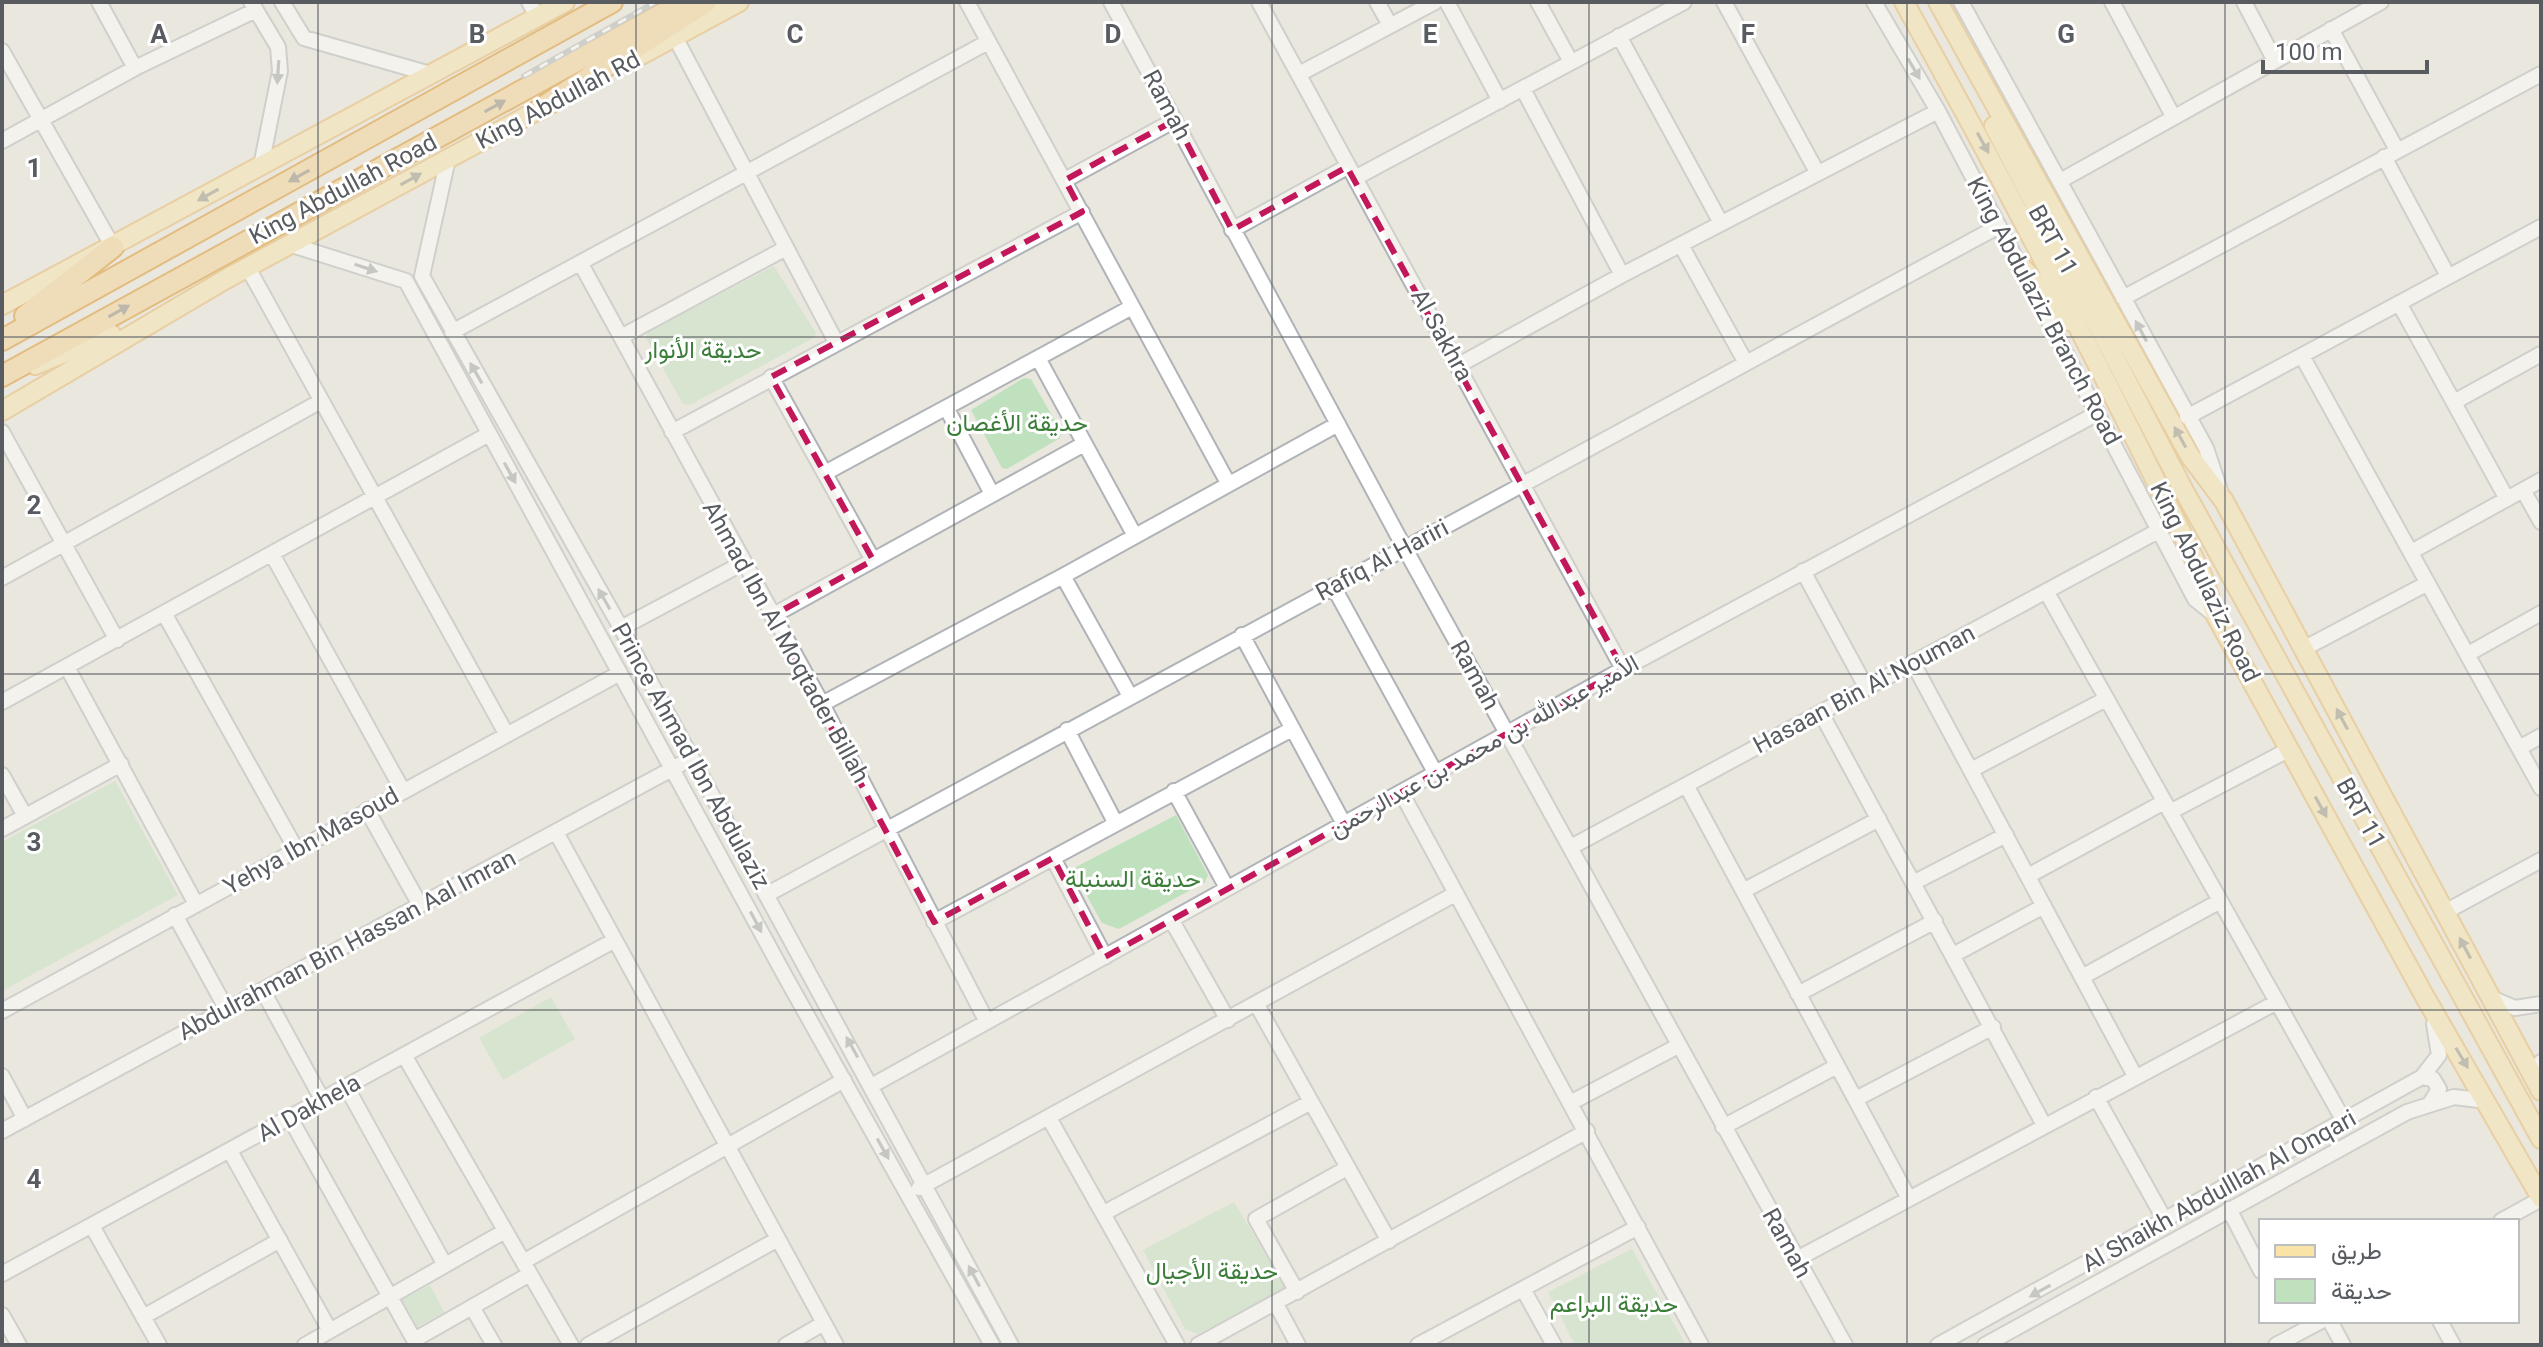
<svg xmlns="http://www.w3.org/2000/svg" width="2543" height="1347" viewBox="0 0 2543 1347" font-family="Roboto,Vazirmatn,sans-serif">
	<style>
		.green { fill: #c0e1bd }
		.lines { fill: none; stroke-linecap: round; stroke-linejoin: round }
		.minor-casing { stroke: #b0b3b7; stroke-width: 18 }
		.major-casing { stroke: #e7b25c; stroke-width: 22 }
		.highway-casing { stroke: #db870f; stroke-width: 24 }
		.minor { stroke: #fff; stroke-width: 14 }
		.major { stroke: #f9e3a6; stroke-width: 18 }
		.highway { stroke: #f5d08c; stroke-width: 20 }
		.rail-casing { stroke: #b0b1b1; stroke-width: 6 }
		.rail { stroke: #fff; stroke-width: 3; stroke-dasharray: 9; stroke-linecap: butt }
		.oneway { fill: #9b9da0 }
		.oneway2 { fill: #877f6d }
		.oneway3 { fill: #908b78 }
		.marked { fill: none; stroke: #c2185b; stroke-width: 6; stroke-dasharray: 16 10; stroke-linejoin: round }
		.grid { fill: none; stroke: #585c60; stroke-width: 2; stroke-opacity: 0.55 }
		.labels { text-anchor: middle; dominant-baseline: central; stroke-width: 6; stroke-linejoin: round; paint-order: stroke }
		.street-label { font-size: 24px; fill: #585c60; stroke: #fff }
		.park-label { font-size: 24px; fill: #3c7e39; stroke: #fff }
		.grid-label { font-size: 26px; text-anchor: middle; font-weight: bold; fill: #585c60; stroke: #fff; stroke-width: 6; stroke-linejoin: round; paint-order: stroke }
	</style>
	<rect width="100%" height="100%" fill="#eae7df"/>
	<!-- green -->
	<path class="green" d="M774 266 816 333 815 337 690 405 683 404 646 338 648 332Z
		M1024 378 1031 379 1062 433 1060 438 1007 469 1002 468 971 410Z
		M115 781 178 895 2 991V842Z
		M1176 815 1208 875 1205 882 1119 929 1102 923 1072 869Z
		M551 997 575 1039 503 1080 479 1038Z
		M1234 1202 1286 1289 1198 1334 1185 1329 1143 1250Z
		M1632 1249 1686 1345H1575L1548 1292Z
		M430 1285 444 1312 417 1327 402 1300Z"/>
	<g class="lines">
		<!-- minor casing -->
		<g class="minor-casing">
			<path id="minor" d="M99 2 135 68
				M251 2 278 47 280 71 261 166
				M282 2 304 38 430 74
				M529 2 537 16
				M967 2 1228 483
				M1111 2 1404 547 1845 1345
				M1259 2 1623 669
				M1377 2 1390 25
				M1447 2 1500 101
				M1538 2 1571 62
				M1724 2 1817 172
				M1874 2 1938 111 2195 599 2216 616
				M1961 2 2206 448 2220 490
				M2112 2 2173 116
				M2244 2 2275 61
				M2331 29 2397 150
				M1619 36 1721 223
				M675 37 836 342
				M2 51 113 247
				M1299 74 1435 2
				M1523 89 1622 275
				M2 141 135 68 256 10
				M2384 157 2448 276
				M448 159 422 276 621 628 1011 1345
				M1355 178 1684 2
				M1065 180 1175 120
				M2060 181 2381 2
				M1232 230 1347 167
				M292 245 406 281 785 976 992 1345
				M1681 245 1746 363
				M581 264 822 704 987 1022
				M248 268 507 735
				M2123 298 2541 74
				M2399 303 2507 499
				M452 332 988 42
				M621 337 786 248
				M2302 356 2541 788
				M1038 358 1135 536
				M1459 365 1622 275 1938 111
				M771 377 873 560
				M2454 402 2541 354
				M947 409 992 494
				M2187 417 2541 227
				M2 432 117 640
				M672 432 1082 212
				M825 473 1132 307
				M2523 490 2541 522
				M2411 552 2541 480
				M272 554 403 791
				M1803 571 1866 687
				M1063 576 1130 696
				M2 578 321 401
				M1333 586 1436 774
				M2046 591 2344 1121
				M164 613 296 849
				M772 616 1084 444
				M621 628 743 563
				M1242 635 1344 824
				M2305 648 2428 583
				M2468 654 2541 613
				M1913 663 2135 1076
				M67 667 196 904
				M2 702 489 434
				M822 704 1063 576 1338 424
				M1821 713 2044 1125
				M1067 730 1115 822
				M2521 747 2541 736
				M1971 770 2106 699
				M2 775 25 816
				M1686 785 1908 1197
				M1174 791 1227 888
				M1401 792 1701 1345
				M367 810 420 905
				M2170 812 2290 749
				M2 829 121 764
				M556 832 836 1345
				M1571 847 2158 531
				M1053 858 1105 957
				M2028 876 2164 802
				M1915 882 2006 835
				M1743 891 1879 819
				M766 895 1999 226
				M2445 912 2541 860
				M175 915 227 1010
				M1172 921 1228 1020
				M934 922 1292 729
				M1955 954 2044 906
				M2082 977 2220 901
				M263 991 323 1101
				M1798 994 1935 921
				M2491 998 2515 1008 2541 1004
				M1257 1005 1389 1241
				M2 1011 620 673
				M404 1055 571 1345
				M2 1076 25 1119
				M2422 1077 2433 1079 2439 1089 2431 1102
				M873 1085 1623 669 2098 413
				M2538 1086 2541 1062
				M347 1088 445 1265
				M2096 1097 2166 1222
				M1856 1099 1993 1027
				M1572 1102 1678 1046
				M290 1118 417 1345
				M1049 1118 1177 1345
				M1723 1127 1837 1066
				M2 1131 681 764
				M230 1151 330 1331
				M919 1188 1455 894
				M2229 1209 2261 1271
				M1104 1213 1311 1102
				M2501 1221 2541 1199
				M92 1226 159 1345
				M1795 1260 2277 1002
				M523 1262 844 1080
				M2 1274 615 940
				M1523 1289 1554 1345
				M1297 1292 1256 1219 1347 1168
				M1276 1304 1298 1345
				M472 1307 494 1345
				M2 1315 19 1345
				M143 1317 280 1240
				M2330 1321 2343 1345
				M2440 1321 2453 1345
				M414 1340 530 1274
				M305 1345 505 1231
				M588 1345 778 1239
				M786 1345 824 1323
				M1198 1345 1587 1131
				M1418 1345 1638 1227
				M1938 1345 2422 1077 2439 1055 2434 1024
				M1985 1345 2407 1112 2454 1097 2487 1101
				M2276 1345 2321 1321"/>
		</g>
		<!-- major casing -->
		<g class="major-casing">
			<path id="major" d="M1904 2C2009 190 2108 381 2202 575L2216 616 2425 997 2541 1198
				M1938 2 2190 456 2224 501 2541 1091
				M626 63 739 2
				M1994 126 2182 487 2541 1139
				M2021 266 2069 321
				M2 305 565 2
				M35 365 111 334
				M2 411 226 279 551 103"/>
		</g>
		<!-- highway casing -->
		<g class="highway-casing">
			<path id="highway" d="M540 109 706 2
				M25 316 113 247
				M2 340 612 2
				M2 376 684 2"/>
		</g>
		<!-- minor -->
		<use href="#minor" class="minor"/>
		<!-- major -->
		<use href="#major" class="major"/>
		<!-- highway -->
		<use href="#highway" class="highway"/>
		<!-- rail casing -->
		<g class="rail-casing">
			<path id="rail" d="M524 76 656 2"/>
		</g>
		<!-- rail -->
		<use href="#rail" class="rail"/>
	</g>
	<!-- one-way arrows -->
	<defs><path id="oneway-solid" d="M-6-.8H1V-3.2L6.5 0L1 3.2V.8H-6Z" transform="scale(2)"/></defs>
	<g class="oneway">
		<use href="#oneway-solid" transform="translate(1914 69) rotate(60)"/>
		<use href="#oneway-solid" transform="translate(278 72) rotate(94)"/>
		<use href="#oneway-solid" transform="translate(366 268) rotate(18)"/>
		<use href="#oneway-solid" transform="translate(2141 331) rotate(-118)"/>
		<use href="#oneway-solid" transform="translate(476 373) rotate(-120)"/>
		<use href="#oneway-solid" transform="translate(510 473) rotate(61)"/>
		<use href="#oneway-solid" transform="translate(604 599) rotate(-120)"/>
		<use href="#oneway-solid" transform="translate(756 922) rotate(62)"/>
		<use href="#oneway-solid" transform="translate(852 1047) rotate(-119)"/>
		<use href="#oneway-solid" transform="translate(883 1149) rotate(61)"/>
		<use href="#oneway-solid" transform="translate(974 1276) rotate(-118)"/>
		<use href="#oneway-solid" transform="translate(2040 1291) rotate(151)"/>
	</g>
	<g class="oneway2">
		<use href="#oneway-solid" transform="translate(495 106) rotate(-29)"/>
		<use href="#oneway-solid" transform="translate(299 176) rotate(151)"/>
		<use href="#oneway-solid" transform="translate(119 311) rotate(-29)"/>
	</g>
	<g class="oneway3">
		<use href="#oneway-solid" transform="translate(1983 143) rotate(61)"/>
		<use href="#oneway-solid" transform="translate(411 179) rotate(-29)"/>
		<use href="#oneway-solid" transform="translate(208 195) rotate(151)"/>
		<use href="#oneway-solid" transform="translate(2180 437) rotate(-119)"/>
		<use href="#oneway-solid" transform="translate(2342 719) rotate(-118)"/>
		<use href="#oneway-solid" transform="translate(2321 807) rotate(61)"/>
		<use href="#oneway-solid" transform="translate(2465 948) rotate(-118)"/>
		<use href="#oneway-solid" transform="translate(2462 1058) rotate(59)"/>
	</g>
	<!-- marked area -->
	<path d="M0 0H2543V1347H0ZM1175 120 1232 230 1347 167 1623 669 1105 957 1053 858 934 922 772 616 873 560 771 377 1082 212 1065 180Z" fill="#eae7df" fill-opacity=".55" fill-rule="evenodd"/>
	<path class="marked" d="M1175 120 1232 230 1347 167 1623 669 1105 957 1053 858 934 922 772 616 873 560 771 377 1082 212 1065 180Z"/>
	<!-- grid -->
	<path class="grid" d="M318 2V1345M636 2V1345M954 2V1345M1272 2V1345M1589 2V1345M1907 2V1345M2225 2V1345M2 337H2541M2 674H2541M2 1010H2541"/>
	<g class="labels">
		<!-- street labels -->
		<g class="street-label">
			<text transform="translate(558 100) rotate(-28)">King Abdullah Rd</text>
			<text transform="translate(1167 105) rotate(62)">Ramah</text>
			<text transform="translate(343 189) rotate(-28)">King Abdullah Road</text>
			<text transform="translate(2053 240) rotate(61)">BRT 11</text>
			<text transform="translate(2044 311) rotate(62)">King Abdulaziz Branch Road</text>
			<text transform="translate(1442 335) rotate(61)">Al Sakhra</text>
			<text transform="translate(1382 560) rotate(-28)">Rafiq Al Hariri</text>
			<text transform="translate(2205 582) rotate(64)">King Abdulaziz Road</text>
			<text transform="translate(786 642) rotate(61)">Ahmad Ibn Al Moqtader Billah</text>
			<text transform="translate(1475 675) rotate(61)">Ramah</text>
			<text transform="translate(1864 689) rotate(-28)">Hasaan Bin Al Nouman</text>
			<text transform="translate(1484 746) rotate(-29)">الأمير عبدالله بن محمد بن عبدالرحمن</text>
			<text transform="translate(691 756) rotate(61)">Prince Ahmad Ibn Abdulaziz</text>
			<text transform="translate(2361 813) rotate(61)">BRT 11</text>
			<text transform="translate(311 841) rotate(-29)">Yehya Ibn Masoud</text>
			<text transform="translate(347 945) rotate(-28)">Abdulrahman Bin Hassan Aal Imran</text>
			<text transform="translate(309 1108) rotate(-29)">Al Dakhela</text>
			<text transform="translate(2219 1191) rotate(-29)">Al Shaikh Abdulllah Al Onqari</text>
			<text transform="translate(1787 1243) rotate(61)">Ramah</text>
		</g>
		<!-- park labels -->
		<g class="park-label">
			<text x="703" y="350">حديقة الأنوار</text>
			<text x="1017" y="423">حديقة الأغصان</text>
			<text x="1133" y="879">حديقة السنبلة</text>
			<text x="1212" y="1271">حديقة الأجيال</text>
			<text x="1614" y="1304">حديقة البراعم</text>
		</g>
	</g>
	<g class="grid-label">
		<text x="159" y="43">A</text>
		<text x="477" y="43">B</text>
		<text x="795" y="43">C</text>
		<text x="1113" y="43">D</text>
		<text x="1430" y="43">E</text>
		<text x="1748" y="43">F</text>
		<text x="2066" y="43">G</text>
		<text x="34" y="177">1</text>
		<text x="34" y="514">2</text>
		<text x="34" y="851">3</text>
		<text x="34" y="1188">4</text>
	</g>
	<!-- border -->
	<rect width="2543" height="1347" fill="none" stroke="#585c60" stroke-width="8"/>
	<!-- legend -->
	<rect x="2259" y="1219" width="260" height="104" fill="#ffffff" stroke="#bcbebf" stroke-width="2"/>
	<rect x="2275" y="1245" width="40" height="12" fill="#f9e3a6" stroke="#bcbebf" stroke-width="2"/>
	<text x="2331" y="1259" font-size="24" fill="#585c60">طريق</text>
	<rect x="2275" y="1279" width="40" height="24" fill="#c0e1bd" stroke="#bcbebf" stroke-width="2"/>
	<text x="2331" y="1299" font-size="24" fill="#585c60">حديقة</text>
	<!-- scale -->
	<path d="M2263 60v12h164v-12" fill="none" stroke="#585c60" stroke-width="4"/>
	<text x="2275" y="60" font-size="24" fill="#585c60" stroke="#ffffff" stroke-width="6" paint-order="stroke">100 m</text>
</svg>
